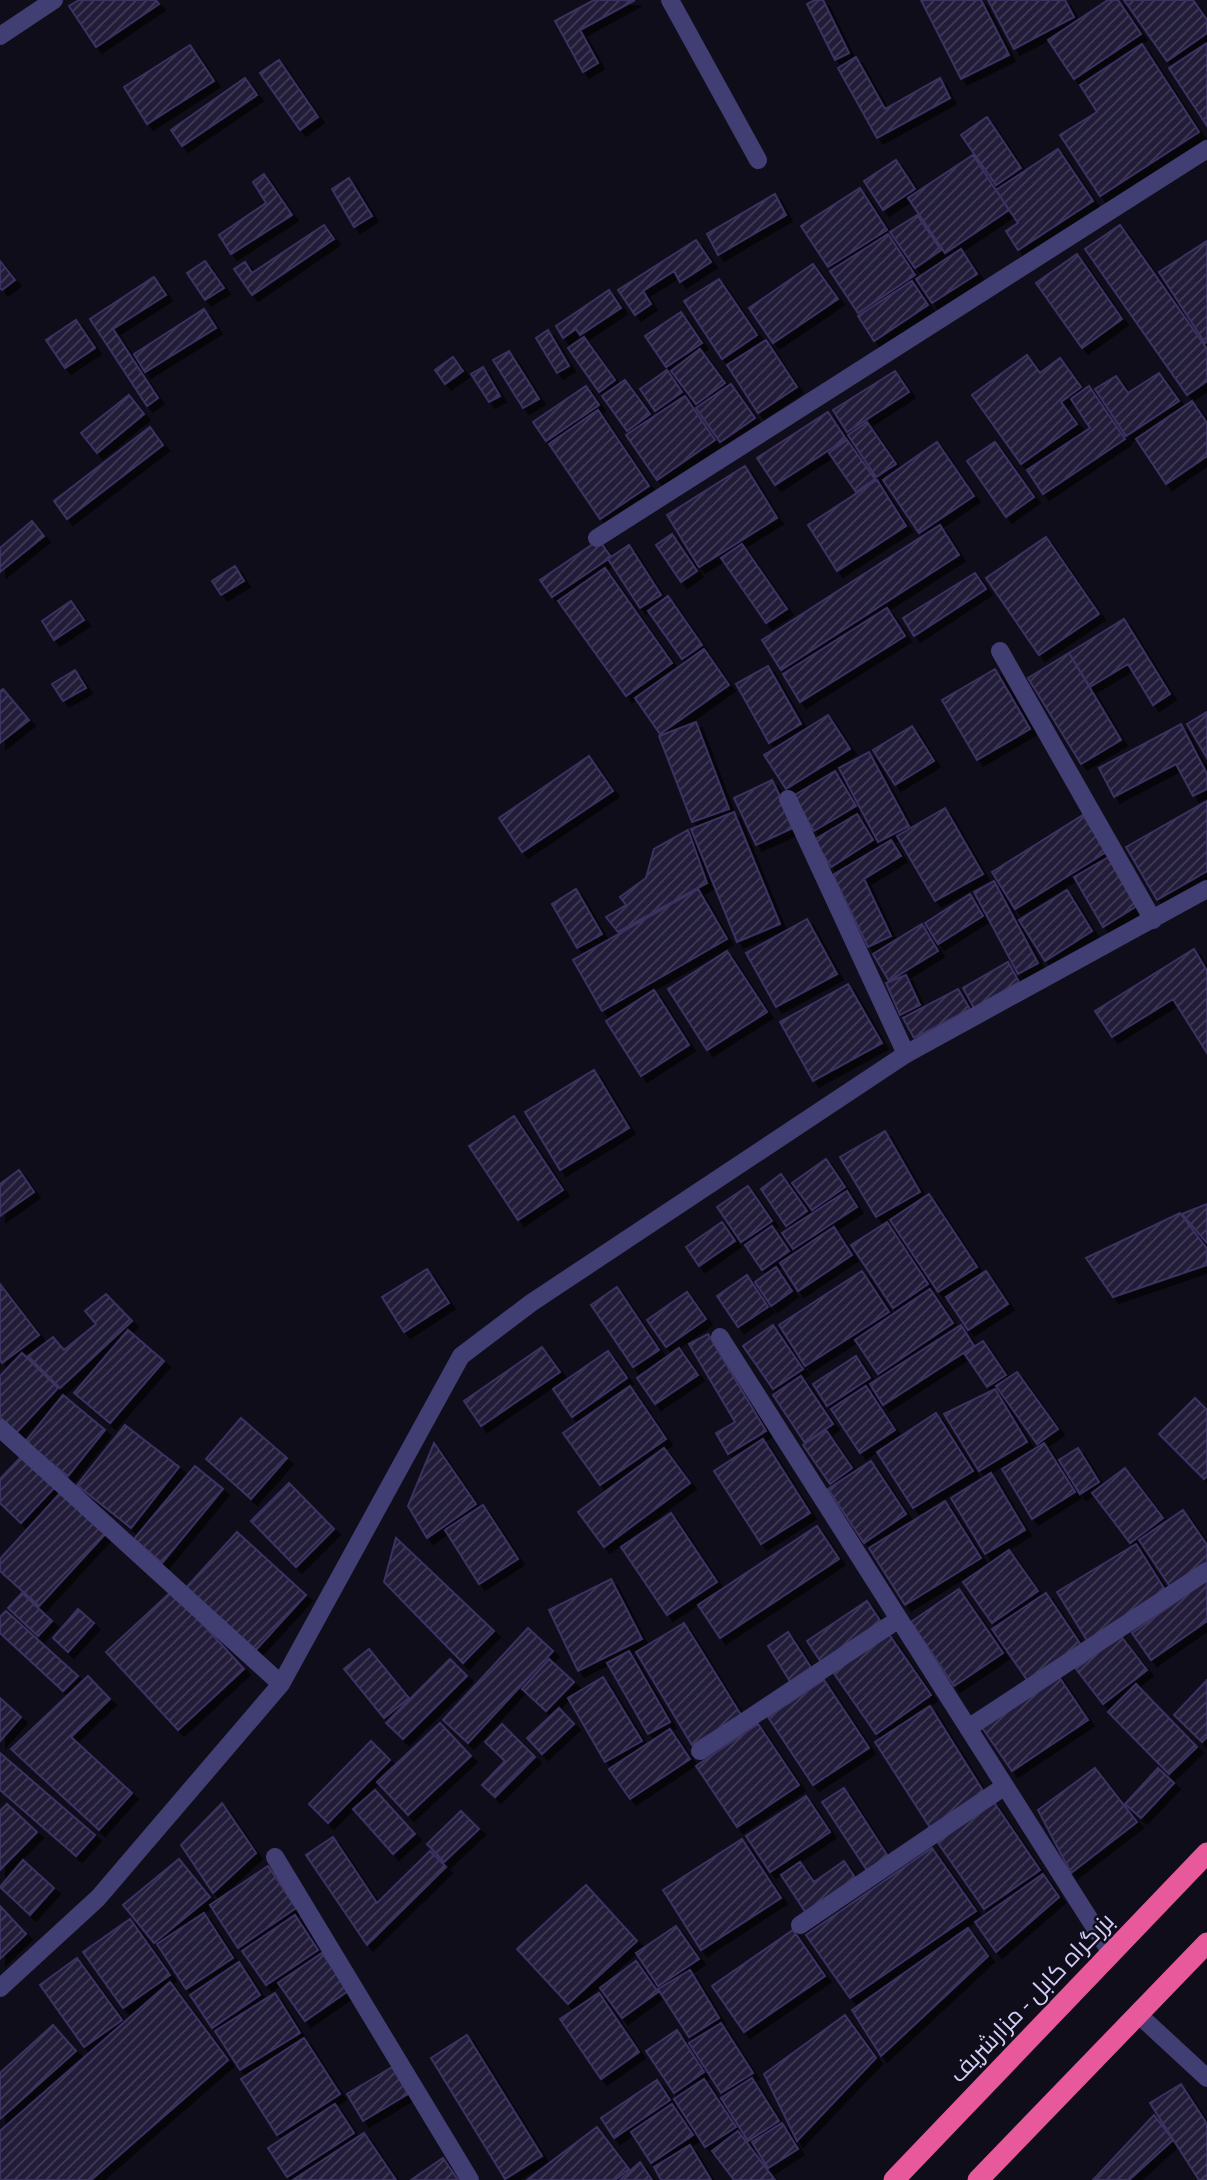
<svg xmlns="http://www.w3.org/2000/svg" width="1207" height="2180" viewBox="0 0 1207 2180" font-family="'Source Sans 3',Cairo,sans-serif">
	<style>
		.building { fill: url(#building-hatch); stroke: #3b3161; stroke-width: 2; filter: url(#shadow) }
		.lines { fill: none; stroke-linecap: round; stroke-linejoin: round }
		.street { stroke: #413e73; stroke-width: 18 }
		.highway { stroke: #e8599c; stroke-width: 21 }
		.labels { text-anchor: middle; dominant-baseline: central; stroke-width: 5; stroke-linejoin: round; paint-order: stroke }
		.street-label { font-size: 24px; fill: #d3cdf8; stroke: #100d1a }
	</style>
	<defs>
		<pattern id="building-hatch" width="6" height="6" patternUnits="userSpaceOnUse" patternTransform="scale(1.75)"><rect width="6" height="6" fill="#221c39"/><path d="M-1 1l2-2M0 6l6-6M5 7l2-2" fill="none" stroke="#413c56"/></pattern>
		<filter id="shadow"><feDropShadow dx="6" dy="6" stdDeviation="0" flood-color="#0009"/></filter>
	</defs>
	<rect width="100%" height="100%" fill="#100d1a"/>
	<!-- building -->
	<path class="building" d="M79 0H156L159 4 96 47 69 6Z
		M594 0H635L580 30 598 63 583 72 555 21Z
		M815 0H823L849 53 835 60 807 4Z
		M921 0H981L1009 55 961 79Z
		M988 0H1065L1074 17 1014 49Z
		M1108 0H1118L1141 34 1074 79 1048 40Z
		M1124 0H1193L1207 20V33L1167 61Z
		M1207 43V126L1169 68Z
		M1142 44 1199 132 1100 196 1060 135 1097 112 1080 85Z
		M190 45 214 81 147 124 124 87Z
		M856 57 885 109 940 78 950 98 877 138 838 68Z
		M279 60 318 117 300 130 260 73Z
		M245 78 257 95 182 146 171 130Z
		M987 117 1021 168 996 185 961 135Z
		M1058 149 1093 201 1018 250 1006 231 1018 223 996 190Z
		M973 155 1009 210 945 253 908 198Z
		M896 160 915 189 883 210 864 181Z
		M264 174 292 215 231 254 219 235 266 203 253 182Z
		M349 178 372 216 354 227 332 189Z
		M860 188 887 230 828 267 801 226Z
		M775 194 786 215 718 255 707 234Z
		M917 215 941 250 915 268 890 232Z
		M324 225 334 239 252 295 234 269 245 262 252 273Z
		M1120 225 1207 349V381L1187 395 1085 249Z
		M888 234 915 275 858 313 830 271Z
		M696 240 711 262 680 282 674 271 643 291 651 304 635 315 618 290Z
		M1207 241V342L1205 343 1159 272Z
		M961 249 977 274 932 303 916 279Z
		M1077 254 1122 319 1082 348 1036 283Z
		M0 261 15 280 2 290 0 288Z
		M205 261 224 288 205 300 187 273Z
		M813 264 838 299 773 343 749 308Z
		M154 277 166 295 113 329 158 398 147 406 90 319Z
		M719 279 757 335 722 359 684 301Z
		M912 281 928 305 874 341 858 316Z
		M609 290 621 308 580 335 576 329 563 338 556 326Z
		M204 309 216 328 145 372 134 354Z
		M681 312 702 343 666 367 645 336Z
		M76 320 95 348 65 368 46 340Z
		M548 330 569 366 557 373 536 338Z
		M584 337 615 380 599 392 568 348Z
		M766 340 797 387 758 413 727 365Z
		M700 349 725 383 696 404 671 371Z
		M509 351 539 399 523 408 493 360Z
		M1027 355 1040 373 1060 358 1081 387 1061 402 1077 424 1021 464 972 395Z
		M453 357 463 371 445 384 435 370Z
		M483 367 500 396 489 402 471 374Z
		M667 370 682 392 655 411 640 389Z
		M895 371 909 392 847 432 833 410Z
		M1159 373 1179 401 1126 436 1095 389 1116 376 1128 393Z
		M625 380 650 414 627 431 602 396Z
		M731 384 755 418 720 442 696 408Z
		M586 386 599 405 546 441 533 422Z
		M1089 386 1125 439 1043 494 1027 470 1090 428 1071 399Z
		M129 395 144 414 97 453 81 433Z
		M685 396 715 440 657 480 626 435Z
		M1192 401 1207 423V456L1166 484 1136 439Z
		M598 410 649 486 600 519 549 444Z
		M828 412 846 439 775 485 757 458Z
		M867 422 896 464 876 477 848 435Z
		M150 427 163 445 67 519 54 501Z
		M847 440 875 479 856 492 829 453Z
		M937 442 974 496 919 533 883 480Z
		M995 442 1034 497 1006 517 967 461Z
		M745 466 777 518 699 567 667 515Z
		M877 480 906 526 837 571 808 525Z
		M32 521 44 536 0 572V548Z
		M940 525 959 555 781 670 762 640Z
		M672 534 697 571 681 582 656 545Z
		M1046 537 1099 614 1039 655 986 578Z
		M599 540 611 557 552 597 540 580Z
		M742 544 787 609 766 623 721 558Z
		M629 545 661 595 640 608 608 559Z
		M235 566 244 581 221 595 212 581Z
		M605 568 672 663 626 696 558 601Z
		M975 573 986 589 914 636 903 618Z
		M668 596 702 645 682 659 648 611Z
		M71 601 84 620 54 640 42 621Z
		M887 608 905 636 800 702 783 674Z
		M1124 619 1170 694 1153 705 1128 664 1090 687 1069 653Z
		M704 649 729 685 660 734 635 698Z
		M1069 653 1121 740 1081 764 1028 678Z
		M768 666 801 724 769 743 736 684Z
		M995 669 1030 729 977 760 942 700Z
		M75 670 86 688 63 701 52 684Z
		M3 689 29 720 0 743V691Z
		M1207 712V758L1187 724Z
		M828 715 850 749 786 789 764 755Z
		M696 722 729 809 692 822 659 736Z
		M1181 724 1207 774V789L1193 796 1176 764 1114 797 1099 768Z
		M912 726 934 761 895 785 873 750Z
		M869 752 909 826 878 842 839 768Z
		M589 756 613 791 522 852 499 818Z
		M835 771 856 806 814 831 793 796Z
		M772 780 795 827 756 845 734 798Z
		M1207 801V871L1157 900 1126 847Z
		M945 808 983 874 935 901 897 836Z
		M734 812 780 924 737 942 691 829Z
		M857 814 873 840 831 867 814 840Z
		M1083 815 1106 852 1015 909 992 872Z
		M688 830 707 883 618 932 606 917 626 905 620 897 646 878 654 849Z
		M891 840 901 856 864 879 891 936 868 947 833 875Z
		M1112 855 1140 904 1103 927 1074 877Z
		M994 881 1038 963 1018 974 974 892Z
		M576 889 602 934 577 948 552 904Z
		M698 889 727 939 602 1011 573 960Z
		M1067 890 1092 931 1045 961 1019 920Z
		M970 894 983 916 938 944 925 923Z
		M807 919 837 974 776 1007 746 953Z
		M922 924 938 951 889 981 873 954Z
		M1194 949 1207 971V1053L1173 999 1112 1037 1095 1011Z
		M727 951 767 1012 707 1050 668 989Z
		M1008 962 1019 982 974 1008 963 988Z
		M906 975 920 1005 900 1015 886 983Z
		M848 984 882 1043 813 1081 780 1022Z
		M958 989 970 1009 914 1038 903 1018Z
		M654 990 689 1045 641 1076 606 1021Z
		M594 1070 629 1128 560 1170 525 1112Z
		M514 1116 563 1190 518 1220 469 1146Z
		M885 1131 920 1192 876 1217 840 1157Z
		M826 1159 845 1187 812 1210 792 1183Z
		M19 1170 34 1192 0 1216V1184Z
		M781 1174 807 1211 786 1226 761 1189Z
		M748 1186 772 1221 741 1242 717 1207Z
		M847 1191 857 1207 793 1249 782 1233Z
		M929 1194 977 1267 938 1292 890 1220Z
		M1207 1204V1243L1182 1214Z
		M1180 1213 1207 1249V1265L1113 1297 1086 1258Z
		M722 1222 735 1241 699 1266 686 1247Z
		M887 1222 928 1284 893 1308 851 1245Z
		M772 1226 789 1251 762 1270 745 1245Z
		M834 1227 852 1255 798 1291 780 1263Z
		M776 1267 792 1291 771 1306 755 1282Z
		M427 1269 449 1303 404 1332 382 1297Z
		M862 1271 889 1312 805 1366 779 1325Z
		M986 1271 1008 1304 968 1330 946 1297Z
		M747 1275 768 1307 738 1327 717 1296Z
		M0 1284 39 1335 2 1363 0 1360Z
		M617 1287 659 1350 633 1367 591 1305Z
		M930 1289 953 1323 878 1374 855 1340Z
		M687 1292 706 1319 666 1347 647 1320Z
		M106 1294 132 1321 60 1388 28 1356 53 1337 64 1350 96 1324 85 1311Z
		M773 1325 803 1369 773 1389 743 1346Z
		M961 1325 974 1346 883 1405 870 1384Z
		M128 1330 164 1361 110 1423 74 1393Z
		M708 1334 766 1431 728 1454 716 1433 735 1422 689 1344Z
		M983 1341 1006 1375 987 1387 964 1353Z
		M542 1347 560 1372 481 1426 464 1401Z
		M679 1348 698 1375 655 1404 637 1378Z
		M608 1351 627 1378 572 1417 553 1389Z
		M22 1353 58 1388 16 1433 0 1417V1376Z
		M856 1356 870 1378 827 1406 813 1384Z
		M1017 1372 1058 1429 1037 1444 996 1386Z
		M801 1376 833 1424 805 1443 773 1395Z
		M630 1386 666 1439 600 1485 563 1433Z
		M866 1386 895 1430 860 1453 831 1409Z
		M995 1389 1027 1442 979 1471 944 1414Z
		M63 1395 105 1430 68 1476 25 1442Z
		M1195 1398 1207 1410V1476L1204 1479 1159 1434Z
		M936 1413 973 1471 913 1508 877 1452Z
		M241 1418 287 1458 251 1499 206 1459Z
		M125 1425 179 1467 131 1528 77 1485Z
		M826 1430 852 1468 830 1484 803 1445Z
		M763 1439 810 1513 761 1544 714 1471Z
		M434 1443 476 1504 427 1538 408 1506Z
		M1044 1443 1075 1492 1032 1519 1002 1469Z
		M664 1448 690 1483 604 1547 578 1512Z
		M1078 1448 1099 1482 1080 1494 1059 1460Z
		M23 1455 55 1487 21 1523 0 1503V1479Z
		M871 1461 906 1514 864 1543 828 1489Z
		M195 1466 223 1489 162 1563 134 1539Z
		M1125 1468 1163 1518 1130 1543 1092 1493Z
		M991 1473 1025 1530 985 1554 951 1498Z
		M289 1483 334 1529 296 1567 251 1521Z
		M63 1490 108 1531 39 1606 0 1571V1559Z
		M945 1501 981 1558 905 1605 869 1548Z
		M483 1505 518 1559 479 1584 445 1530Z
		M1183 1510 1207 1545V1568L1173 1591 1139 1540Z
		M671 1513 717 1582 667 1615 621 1547Z
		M817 1526 839 1559 720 1638 698 1605Z
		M237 1532 306 1595 252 1654 183 1591Z
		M396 1538 494 1631 463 1663 384 1582Z
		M1136 1544 1167 1593 1088 1642 1057 1592Z
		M1009 1550 1038 1591 992 1623 963 1582Z
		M611 1579 642 1639 578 1671 549 1610Z
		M1207 1580V1621L1151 1660 1132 1633Z
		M959 1589 1003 1653 954 1686 911 1622Z
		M172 1591 244 1669 178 1730 106 1652Z
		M22 1593 52 1621 38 1636 8 1608Z
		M1046 1593 1083 1648 1029 1683 992 1629Z
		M867 1601 883 1625 823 1665 807 1641Z
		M78 1609 94 1623 68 1652 53 1638Z
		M6 1611 78 1676 63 1691 0 1633V1617Z
		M684 1623 741 1715 692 1745 636 1652Z
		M528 1628 553 1651 468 1743 443 1720Z
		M788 1632 812 1669 791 1683 768 1646Z
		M888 1633 931 1695 876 1734 833 1672Z
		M1120 1635 1147 1670 1103 1704 1076 1669Z
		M369 1649 409 1698 384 1718 344 1669Z
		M629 1651 670 1722 648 1734 607 1663Z
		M450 1659 467 1676 403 1739 386 1723Z
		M549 1659 574 1682 546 1711 522 1689Z
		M1057 1674 1088 1720 1012 1771 981 1726Z
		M88 1676 110 1699 71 1737 132 1793 99 1830 11 1749Z
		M603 1677 642 1741 605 1762 568 1698Z
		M824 1680 869 1748 813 1785 768 1717Z
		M1207 1680V1737L1202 1742 1174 1715Z
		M1136 1684 1197 1747 1169 1774 1108 1712Z
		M0 1698 21 1717 0 1741Z
		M930 1706 985 1794 931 1829 875 1742Z
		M559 1708 574 1724 542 1754 527 1738Z
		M440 1723 471 1756 408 1815 377 1782Z
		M502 1724 535 1757 495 1797 482 1785 505 1761 485 1742Z
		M758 1724 799 1785 737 1827 696 1766Z
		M670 1729 690 1759 630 1799 609 1769Z
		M371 1741 390 1760 328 1823 309 1804Z
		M0 1753 95 1835 76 1856 0 1790Z
		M1095 1768 1137 1822 1071 1873 1038 1810Z
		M1158 1768 1174 1783 1141 1818 1125 1804Z
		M844 1788 889 1858 868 1872 822 1802Z
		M375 1790 415 1834 393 1854 353 1809Z
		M806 1796 830 1832 770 1872 746 1836Z
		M993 1801 1040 1870 984 1909 936 1840Z
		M222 1803 256 1853 213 1893 181 1845Z
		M7 1804 37 1832 0 1870V1811Z
		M461 1811 479 1829 444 1862 427 1844Z
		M333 1837 377 1903 430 1851 446 1867 367 1945 306 1855Z
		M742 1839 781 1898 701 1950 663 1890Z
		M932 1848 976 1911 850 1998 806 1935Z
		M179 1859 210 1897 154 1943 123 1905Z
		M23 1860 54 1888 30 1915 0 1887Z
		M844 1861 858 1882 808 1916 781 1875 800 1862 814 1882Z
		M268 1866 296 1908 238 1948 210 1905Z
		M1043 1874 1059 1897 996 1952 975 1922Z
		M586 1885 637 1941 568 2004 517 1949Z
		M0 1906 26 1934 0 1959Z
		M204 1913 233 1958 186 1989 157 1944Z
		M295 1915 318 1950 266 1985 242 1951Z
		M130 1919 170 1975 123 2008 83 1952Z
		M676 1926 699 1959 658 1986 636 1953Z
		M968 1928 988 1956 881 2056 852 2010Z
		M793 1930 825 1976 744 2032 712 1986Z
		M322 1953 348 1991 305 2021 278 1983Z
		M77 1958 122 2020 84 2047 40 1985Z
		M636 1961 658 1992 622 2018 600 1988Z
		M239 1962 260 1995 212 2028 190 1995Z
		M690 1970 719 2018 689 2037 658 1989Z
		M170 1982 228 2060 91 2180H0V2131Z
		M275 1993 300 2033 240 2070 215 2031Z
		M599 1993 639 2052 601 2079 560 2019Z
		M845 2015 876 2058 797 2141 764 2074Z
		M721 2023 753 2073 721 2093 689 2043Z
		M53 2025 76 2051 0 2119V2073Z
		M677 2030 704 2072 674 2093 646 2051Z
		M467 2035 542 2156 505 2179 431 2058Z
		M304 2038 340 2094 277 2135 241 2079Z
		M392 2067 408 2094 363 2121 347 2094Z
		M752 2078 779 2121 748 2141 721 2098Z
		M704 2079 736 2127 705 2147 674 2099Z
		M657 2080 670 2100 614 2138 601 2118Z
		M1181 2084 1207 2124V2180H1199L1150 2103Z
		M335 2104 354 2133 287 2177 268 2148Z
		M672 2104 693 2135 651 2163 631 2132Z
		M1154 2115 1173 2140 1129 2180H1093Z
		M782 2123 798 2149 768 2168 752 2142Z
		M597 2127 629 2169 615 2180H527Z
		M738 2131 775 2180H734L712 2151Z
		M364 2133 396 2180H293Z
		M690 2145 711 2180H661L654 2167Z
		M443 2158 458 2180H411Z
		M640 2162 652 2180H620Z"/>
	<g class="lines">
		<!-- street -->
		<path class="street" d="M670 0 758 160
			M0 36 54 0
			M597 538 1207 149
			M1000 651 1153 920
			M788 799 906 1054
			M720 1337 1111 1953
			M0 1428 281 1684
			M968 1728 1207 1571
			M700 1751 899 1619
			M275 1857 470 2180
			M800 1925 1005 1786
			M0 1988 98 1898 281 1684 461 1356 531 1303 906 1054 1207 889
			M1139 2015 1207 2078"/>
		<!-- highway -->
		<path class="highway" d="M894 2180 1207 1853
			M978 2180 1207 1943"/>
	</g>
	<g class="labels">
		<!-- street labels -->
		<g class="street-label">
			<text transform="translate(1032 1998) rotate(-46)">بزرگراه کابل - مزارشریف</text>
		</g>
	</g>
</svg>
